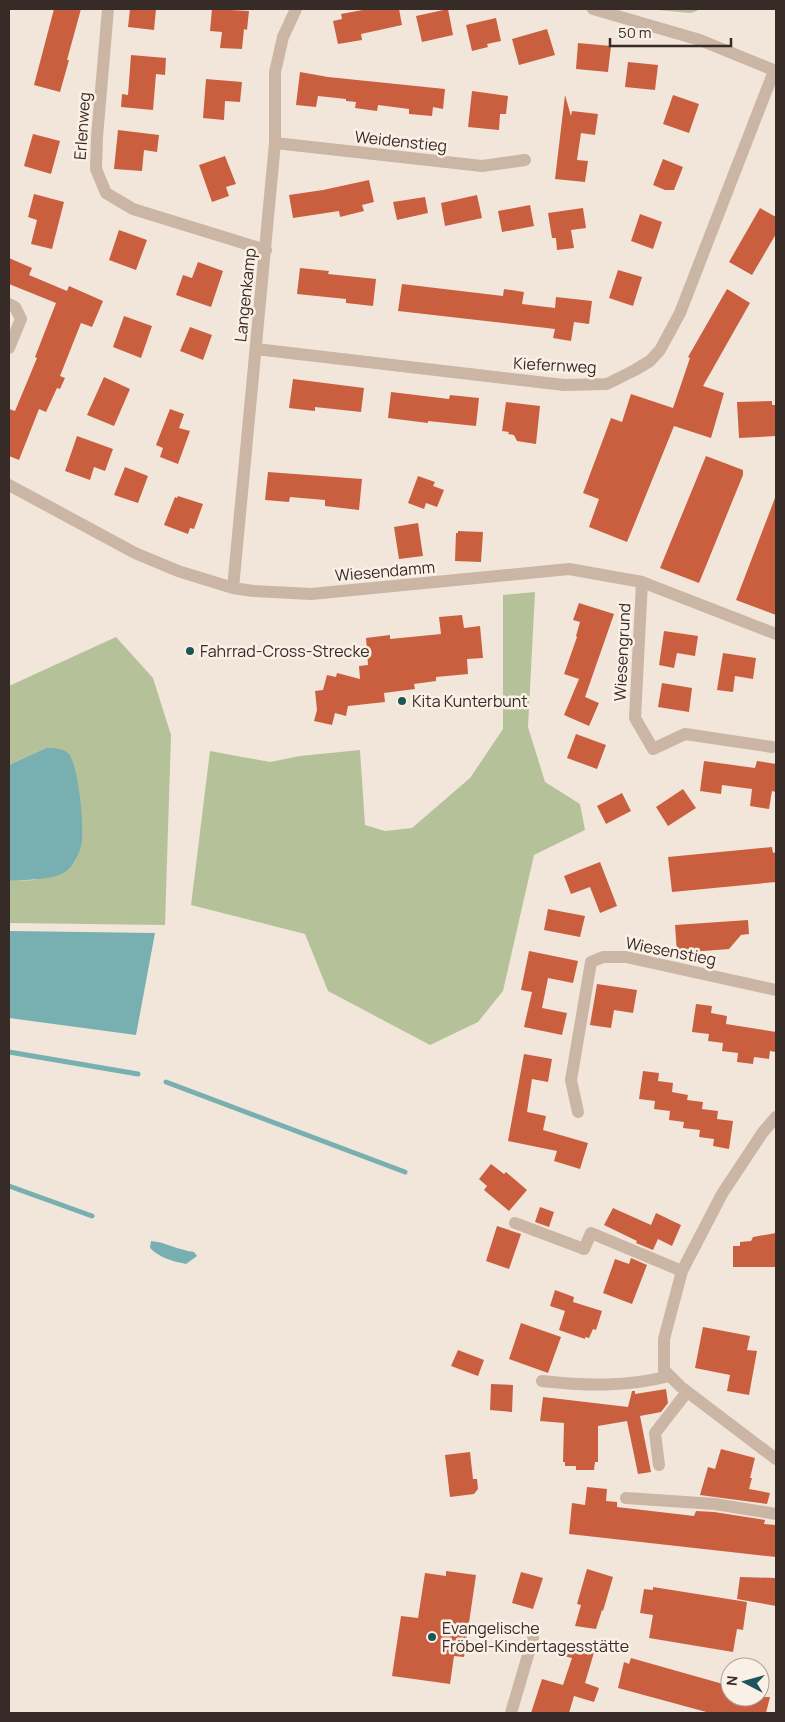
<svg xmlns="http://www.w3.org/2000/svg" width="785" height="1722" viewBox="0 0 785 1722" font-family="Manrope,sans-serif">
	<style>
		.green { fill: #b5c299 }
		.water { fill: #78afb0 }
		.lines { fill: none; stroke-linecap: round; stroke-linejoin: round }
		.stream { stroke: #78afb0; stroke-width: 5 }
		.building { fill: #ca5f40 }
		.minor { stroke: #cbb6a5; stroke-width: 12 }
		.poi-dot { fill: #1b5659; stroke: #faf0e6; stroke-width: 2 }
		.labels { text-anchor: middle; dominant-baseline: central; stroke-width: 5; stroke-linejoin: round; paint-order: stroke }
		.street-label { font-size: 16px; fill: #362b27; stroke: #faf0e6 }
		.poi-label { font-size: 16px; fill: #362b27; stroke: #faf0e6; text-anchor: start }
	</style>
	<rect width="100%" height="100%" fill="#f2e6da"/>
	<!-- green -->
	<path class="green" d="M647 9H698L697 11 690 13Z
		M535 592 528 727 545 782 580 804 585 830 534 855 503 991 478 1022 430 1045 328 991 305 934 191 905 210 751 270 762 300 756 360 750 365 825 385 831 412 828 470 778 503 729V595Z
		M116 637 153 678 171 735 165 925 9 923V881L35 880 75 862 81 844 79 790 46 748 9 765V686Z"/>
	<!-- water -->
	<path class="water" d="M46 748C54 748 61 748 68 753 79 764 85 831 81 846 78 856 74 866 65 872 53 880 23 880 9 881V765Z
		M9 931 155 933 136 1035 9 1018Z
		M151 1241C165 1242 178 1250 194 1252L197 1256 186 1264C172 1261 160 1258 150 1248Z"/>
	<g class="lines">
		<!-- stream -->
		<path class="stream" d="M9 1052 138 1074
			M166 1082 405 1172
			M9 1186 92 1216"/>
	</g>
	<!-- building -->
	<path class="building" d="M54 9H81L67 60H69L60 92 34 85Z
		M130 9H156L154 30 128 27Z
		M212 9 249 11 247 30 244 29 242 49 220 48 222 32 210 31Z
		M368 9H399L402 25 361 34 362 40 338 44 333 21 342 19 341 14Z
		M448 9 453 35 422 42 416 16Z
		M496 18 501 41 487 44 488 47 472 51 466 25Z
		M547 29 555 55 519 65 512 39Z
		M578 43 611 46 608 72 576 69Z
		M131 55 166 58 165 75 156 74 153 110 121 107 122 94 128 95Z
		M628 62 658 65 655 90 625 87Z
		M300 72 328 77 445 89 443 109 433 107 432 116 409 114V109L378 105 377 111 355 108 356 102 346 101V99L318 96 316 107 296 105Z
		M206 79 242 82 240 102 225 101 224 120 203 118Z
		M472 91 508 96 506 114H500L499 130 468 127Z
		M565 95 571 116 572 111 598 114 595 135 581 133 577 160 588 161 585 182 555 179Z
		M673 95 699 104 689 133 663 124Z
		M118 130 159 135 157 152 144 150 142 171 114 169Z
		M33 134 60 141 51 174 24 166Z
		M225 156 236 184 226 187 229 196 212 202 199 165Z
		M663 159 683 167 674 190H665L653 185Z
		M369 180 374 202 362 205 364 211 340 217 339 211 293 218 289 195 323 190Z
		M34 194 64 202 52 249 31 244 37 220 28 217Z
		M477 195 482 218 445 226 441 203Z
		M425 197 428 213 397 220 393 202Z
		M530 205 534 226 502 232 498 211Z
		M583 208 586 228 571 230 574 248 557 250 556 238H552L548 213Z
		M760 208 776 217V234L752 275 729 262Z
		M640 214 662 222 653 249 631 241Z
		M119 230 147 240 136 270 109 260Z
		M9 258 32 268 29 275 67 291 69 286 103 301 92 327 81 323 60 376 65 378 60 389 57 388 46 412 39 409 19 460 9 456V409L15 411 37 358 35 357 56 303 9 284Z
		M198 262 223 271 211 307 176 295 183 275 192 278Z
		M300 268 329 271 328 274 376 279 373 306 346 303V299L297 294Z
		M618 270 642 277 633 306 609 298Z
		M402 284 503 296 504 289 524 292 522 304 555 308 556 297 592 301 589 324 574 322 571 341 553 338 555 329 398 311Z
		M727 289 750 303 703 386 724 393 711 438 674 426 627 542 589 527 599 499 583 493 611 418 622 422 631 394 673 408 690 358 688 357Z
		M124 316 152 326 141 358 113 347Z
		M190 327 212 335 203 360 180 351Z
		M104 377 130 389 114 426 87 415Z
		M293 379 364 388 361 412 315 407V411L289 408Z
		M391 392 449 399 450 395 479 398 476 426 428 421V423L388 418Z
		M772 401V405H776V436L739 438 737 402Z
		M506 402 540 406 536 444 517 441 514 435 508 434 509 432 502 431Z
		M170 409 184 414 179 428 190 431 178 464 160 457 163 448 156 445Z
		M77 436 113 449 105 471 94 467 90 480 65 471Z
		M706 456 743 470V475L699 583 660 568Z
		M125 467 148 476 138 503 114 495Z
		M268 472 362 479 359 510 325 506V500L290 497 289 502 265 500Z
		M418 476 435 482 433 486 444 490 437 507 426 503 424 509 408 503Z
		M178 496 203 504 194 529 190 528 188 534 164 525 175 497 177 498Z
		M775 498H776V615L736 600Z
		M418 523 423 556 399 559 394 527Z
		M458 531 483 532 481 562 455 561 456 533H458Z
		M579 603 614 614 585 697 599 703 589 726 564 715 579 679 564 674 577 637 576 636 580 622 573 620Z
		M462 615 464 628 480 626 483 658 467 659 468 674 436 677V681L414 684 415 689 384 693 385 702 348 706 346 716 335 713 332 725 314 721 317 710 315 691 323 690 327 675 336 677 337 673 360 679 359 666 368 665 366 638 390 635V639L441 634 439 617Z
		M664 631 698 636 695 656 677 653 674 668 659 665Z
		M723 653 756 658 753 679 735 676 733 692 717 690Z
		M662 683 692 688 689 712 658 707Z
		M576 734 606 745 597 769 567 758Z
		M704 761 755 768 757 761 776 764V792L772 791 769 809 750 806 752 789 722 785 721 794 700 791Z
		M683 789 696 808 668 826 656 807Z
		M622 793 631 811 606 824 597 806Z
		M772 847 773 853 776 852V882L672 892 668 857Z
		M600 862 617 906 600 913 590 887 571 894 564 876Z
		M548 909 585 916 580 937 544 930Z
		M748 920 749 934 741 935 729 949 677 953 675 925Z
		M529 951 578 961 573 983 548 978 542 1008 567 1013 562 1035 524 1027 532 992 521 990Z
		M597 984 637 990 633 1013 614 1010 611 1028 590 1025Z
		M696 1004 712 1006 711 1013 727 1016 726 1024 776 1032V1052L770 1051 769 1059 754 1057 753 1064 737 1062 738 1053 722 1051 723 1043 708 1041 709 1034 692 1032Z
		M524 1054 552 1059 548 1082 532 1079 527 1112 546 1116 543 1130 588 1143 580 1169 554 1161 557 1151 508 1141Z
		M643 1071 659 1073 658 1081 673 1083 672 1092 688 1095 687 1100 703 1102 702 1109 718 1111 717 1119 733 1121 729 1149 713 1146 714 1139 699 1137 700 1130 683 1128 684 1122 669 1120 670 1111 654 1109 655 1101 639 1099Z
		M491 1164 504 1174 506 1172 527 1190 509 1211 484 1190 487 1186 479 1179Z
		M540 1207 554 1212 549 1227 535 1222Z
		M613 1208 651 1225 656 1213 681 1225 672 1246 658 1239 653 1250 636 1243 637 1241 604 1225Z
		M497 1226 521 1234 509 1269 486 1261Z
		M776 1233V1267H733V1246H740V1242L751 1241 753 1237Z
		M631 1258 647 1265 632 1304 603 1293 615 1259 629 1264Z
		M555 1290 574 1297 573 1302 602 1311 596 1330 593 1329 589 1338 585 1337V1339L559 1330 565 1311 550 1306Z
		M521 1323 561 1337 548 1373 509 1359Z
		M703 1327 750 1336 747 1350 757 1351 749 1395 727 1391 730 1375 695 1368Z
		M458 1350 484 1360 478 1376 451 1366Z
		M491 1384 513 1385 512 1412 490 1410Z
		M666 1389 668 1403 661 1412 640 1416 651 1472 638 1474 627 1421 598 1426V1462H595L594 1470H576V1466H565V1462H563L564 1423 540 1421 543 1397 628 1407 632 1391H635V1394Z
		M721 1449 755 1458 750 1478H752L749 1489 770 1493 767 1504 700 1495 708 1467 715 1469Z
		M470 1452 473 1479H477L478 1489 474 1494 450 1497 445 1455Z
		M587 1487 607 1489 606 1501 617 1502V1507L694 1516 696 1511 714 1512 765 1520 764 1524 776 1525V1557L569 1534 572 1503 585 1505Z
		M587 1569 613 1577 603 1611 602 1610 596 1629 575 1626 581 1605 577 1604Z
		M446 1571 476 1575 464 1657 454 1656 450 1684 392 1676 401 1616 418 1618 425 1573 446 1576Z
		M521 1572 543 1578 533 1609 512 1603Z
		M740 1577 776 1578V1606L737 1599Z
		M653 1587 747 1602 743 1630 737 1629 733 1652 649 1638 653 1615 640 1613 644 1589 653 1590Z
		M569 1642 595 1649 585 1683 599 1688 594 1702 574 1696 569 1713H531L542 1679 563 1685 572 1658 564 1656Z
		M631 1658 730 1686V1697H770L766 1713H710L618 1688 624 1662 629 1664Z"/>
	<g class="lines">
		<!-- minor -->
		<path class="minor" d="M108 9 97 137 96 169 106 193 133 209 266 250
			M593 9 700 40 776 71
			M275 143 482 166 525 160
			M9 304 15 307 21 319 9 348
			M256 349 564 385 607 384 635 370 650 361 660 350 680 313 774 71
			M9 485 135 553 178 571 233 588 253 591 311 594 569 569 642 582 776 634
			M642 582 635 718 653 749 685 734 772 747
			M233 588 275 143V72L283 37 296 9
			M578 1112 571 1080 591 962 603 957H626L776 990
			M776 1117 763 1132 722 1194 682 1271 664 1339V1370L681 1387 776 1459
			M515 1223 584 1249 591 1233 682 1271
			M542 1381C586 1386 627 1387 669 1376
			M659 1465 655 1433 687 1392
			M626 1498 715 1504 776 1514
			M511 1713 533 1638"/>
	</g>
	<!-- markers -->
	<g class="poi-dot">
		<circle cx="190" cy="651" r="5"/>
		<circle cx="402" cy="701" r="5"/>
		<circle cx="432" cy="1637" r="5"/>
	</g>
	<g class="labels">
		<!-- street labels -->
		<g class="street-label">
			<text transform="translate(82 126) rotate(-86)">Erlenweg</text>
			<text transform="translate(401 141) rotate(6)">Weidenstieg</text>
			<text transform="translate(245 295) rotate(-84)">Langenkamp</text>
			<text transform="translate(555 365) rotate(3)">Kiefernweg</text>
			<text transform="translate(385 571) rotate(-5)">Wiesendamm</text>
			<text transform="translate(622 652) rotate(-87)">Wiesengrund</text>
			<text transform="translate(671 951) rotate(11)">Wiesenstieg</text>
		</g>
		<!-- poi labels -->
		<g class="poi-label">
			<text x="200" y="651">Fahrrad-Cross-Strecke</text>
			<text x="412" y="701">Kita Kunterbunt</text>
			<text x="442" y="1628">Evangelische<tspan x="442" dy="18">Fröbel-Kindertagesstätte</tspan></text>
		</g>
	</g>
	<!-- border -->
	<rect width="785" height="1722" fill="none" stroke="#362b27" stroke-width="20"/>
	<!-- north arrow -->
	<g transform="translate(745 1682) rotate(276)"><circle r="24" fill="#faf0e6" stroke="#aca19a"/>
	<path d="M0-4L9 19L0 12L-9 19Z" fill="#1b5659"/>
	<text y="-8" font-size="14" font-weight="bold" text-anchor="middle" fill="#362b27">N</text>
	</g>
	<!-- scale -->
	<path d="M610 38v8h121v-8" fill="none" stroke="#362b27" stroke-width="2.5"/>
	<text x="618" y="38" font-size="15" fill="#362b27" stroke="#faf0e6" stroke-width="4" paint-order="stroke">50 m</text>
</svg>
